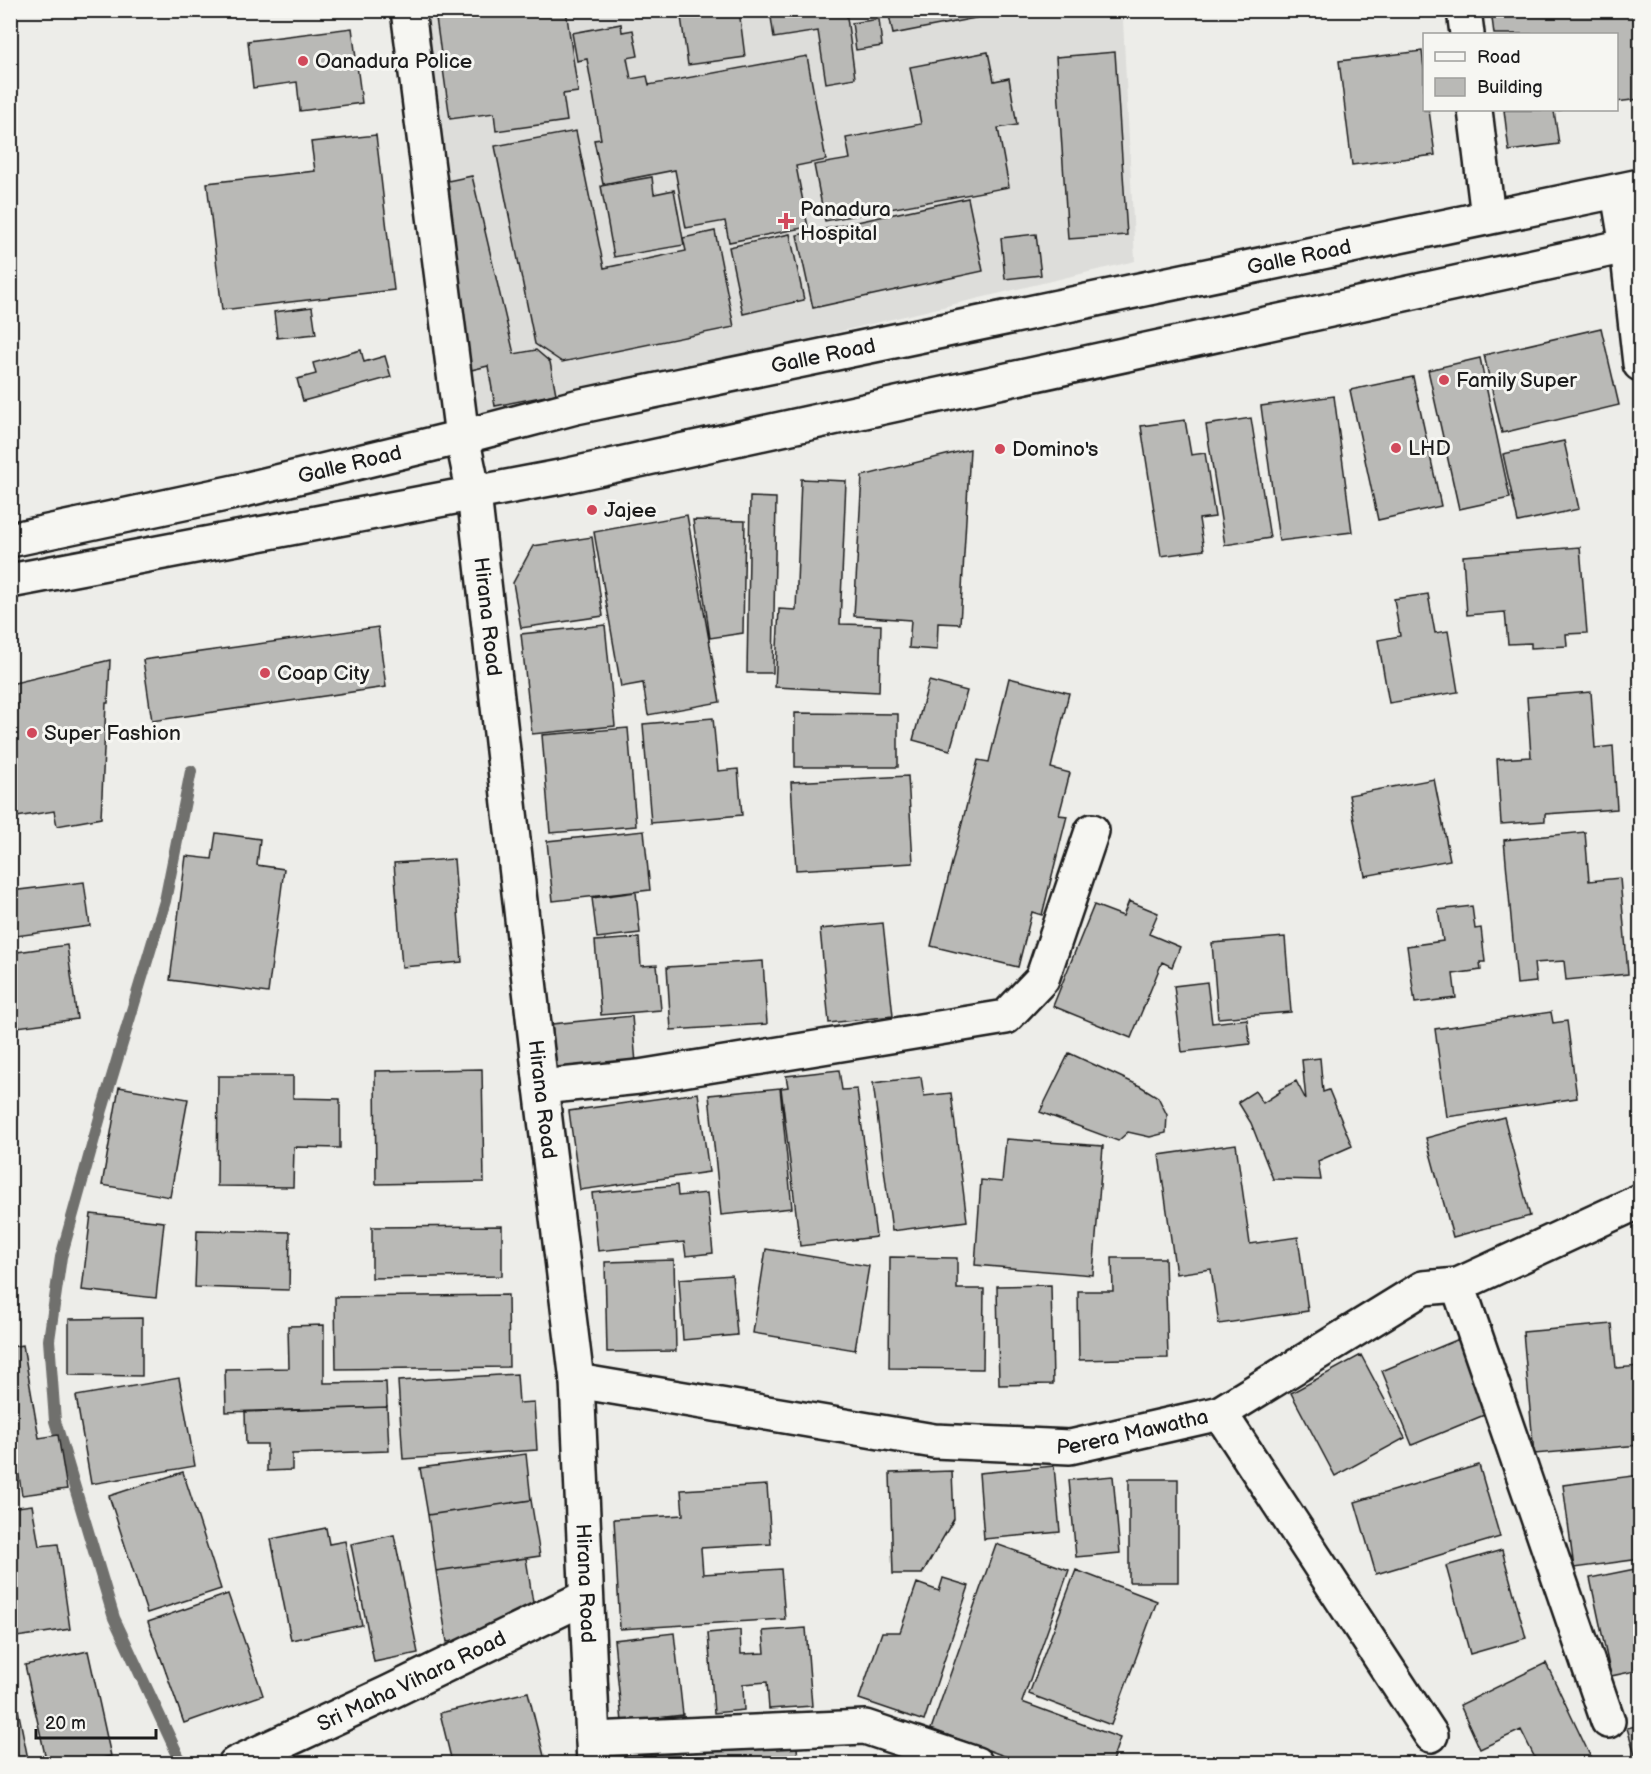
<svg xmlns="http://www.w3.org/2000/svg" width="1651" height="1774" viewBox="0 0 1651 1774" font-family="'Balsamiq Sans',sans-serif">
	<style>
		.built { fill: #ddddda }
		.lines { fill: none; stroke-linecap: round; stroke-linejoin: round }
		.stream { stroke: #6f6f6d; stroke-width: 12 }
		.building { fill: #b9b9b6; stroke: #1c1c1c; stroke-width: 1.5 }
		.minor-casing { stroke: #1c1c1c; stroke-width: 38 }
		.highway-casing { stroke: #1c1c1c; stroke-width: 38 }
		.minor { stroke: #f6f6f2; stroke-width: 33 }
		.highway { stroke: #f6f6f2; stroke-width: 33 }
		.poi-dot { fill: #d1495b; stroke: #f6f6f2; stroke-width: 2 }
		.labels { text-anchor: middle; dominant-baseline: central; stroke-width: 6; stroke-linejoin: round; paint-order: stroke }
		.poi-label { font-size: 21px; fill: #1c1c1c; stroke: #f6f6f2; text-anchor: start }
		.street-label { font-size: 21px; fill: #1c1c1c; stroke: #f6f6f2 }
	</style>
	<rect width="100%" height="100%" fill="#edede9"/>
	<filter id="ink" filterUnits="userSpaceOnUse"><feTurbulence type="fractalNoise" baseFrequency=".0167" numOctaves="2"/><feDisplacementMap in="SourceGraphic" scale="12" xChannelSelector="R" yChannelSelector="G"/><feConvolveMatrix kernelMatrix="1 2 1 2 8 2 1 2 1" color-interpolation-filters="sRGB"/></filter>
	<g filter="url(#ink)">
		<!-- built -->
		<path class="built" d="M1056 10 1123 20 1135 261 460 422 422 11Z"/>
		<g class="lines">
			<!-- stream -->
			<path class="stream" d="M182 1764 114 1618 55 1421 49 1340 61 1257 102 1110 165 901 191 771"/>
		</g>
		<!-- building -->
		<path class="building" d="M566 10 578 92 563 94 567 121 496 131 494 113 450 119 436 18 487 10Z
			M680 10H739L745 57 688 65Z
			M770 10H846L855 78 826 83 818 31 774 38Z
			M888 10H990L991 15 893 34Z
			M1491 10H1633L1640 71V99L1616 102V34H1494Z
			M879 19 882 46 856 50 852 23Z
			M621 24 622 32 633 30 638 56 627 58 631 79 647 76 649 85 807 56 826 160 796 166 808 227 729 242 725 221 686 228 675 170 603 184 594 140 601 139 587 59 577 61 572 33Z
			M352 28 362 103 300 111 297 82 253 88 248 41Z
			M1422 51 1424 69V110H1429L1435 155 1352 165 1339 61Z
			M988 52 994 81 1009 78 1017 125 998 128 1009 187 825 221 814 165 850 159 846 138 921 124 910 67Z
			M1115 52 1127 235 1068 239 1056 57Z
			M1504 110H1562L1554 111 1559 144 1509 151Z
			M576 131 604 268 686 251 683 238 715 231 734 327 562 362 535 344 495 146Z
			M376 135 394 290 222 310 207 183 315 171 311 142Z
			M472 176 514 354 536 350 550 362 556 394 495 406 488 366 467 371 438 183Z
			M652 177 654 194 674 190 684 245 614 257 601 186Z
			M968 198 983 271 813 308 797 235Z
			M790 234 804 300 743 314 729 247Z
			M1036 234 1041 275 1005 279 1001 238Z
			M312 307 316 334 277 338 274 312Z
			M1601 328 1619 405 1502 433 1484 355Z
			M361 350 364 362 385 356 391 377 303 401 297 379 316 374 313 363Z
			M1480 358 1510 498 1459 509 1428 370Z
			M1413 377 1441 506 1378 520 1350 390Z
			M1334 396 1352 532 1279 541 1261 406Z
			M1251 418 1270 538 1225 545 1206 425Z
			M1185 420 1191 455 1205 453 1215 517 1199 519 1204 550 1161 556 1141 426Z
			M1564 441 1579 509 1518 522 1503 454Z
			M970 449 960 624 938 623 937 650 909 648 911 620 854 616 862 476Z
			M801 479 846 481 840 624 881 625 879 692 775 687 779 609 796 610Z
			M750 497 776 498 773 673H747Z
			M687 515 720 702 648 715 643 683 621 687 594 532Z
			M693 520 745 521 743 633 710 638Z
			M592 537 603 616 521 628 513 583 533 546Z
			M1580 547 1587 633 1566 634 1567 646 1531 648V643L1508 644 1505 612 1467 615 1463 556Z
			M1428 594 1435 633 1448 631 1458 692 1389 703 1378 640 1400 636 1394 599Z
			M605 625 615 726 532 734 521 634Z
			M378 627 386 687 152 721 143 660Z
			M110 660 108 703H106L101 818 57 826 54 811 10 818V684Z
			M1009 678 1069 693 1051 768 1070 773 1059 815 1067 816 1042 915 1032 912 1018 967 931 946 978 760 989 762Z
			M929 681 967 691 950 750 913 740Z
			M1591 692 1595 748 1613 746 1617 809 1545 814V821L1501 824 1497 759 1531 757 1527 697Z
			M795 713 898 714V767H795Z
			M713 718 718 771 738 769 742 815 651 823 643 724Z
			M628 728 636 826 550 833 542 735Z
			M908 776 913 863 796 870 791 782Z
			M1434 779 1450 860 1365 876 1349 795Z
			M644 831 650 890 553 901 547 841Z
			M1585 832 1589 881 1620 878 1628 974 1566 980 1564 961 1534 963 1536 982 1517 984 1504 840Z
			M216 833 260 839 257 865 284 869 268 993 170 980 186 856 212 859Z
			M454 859 462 962 402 967 394 863Z
			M84 882 90 926 16 936 11 891Z
			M636 892 640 933 597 938 592 898Z
			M1129 901 1158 913 1149 934 1180 947 1172 967 1162 962 1131 1038 1053 1006 1094 905 1123 916Z
			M1472 906 1475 929 1481 928 1485 962H1480L1481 970 1453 974 1456 998 1415 1003 1407 946 1443 941 1438 910Z
			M883 923 893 1016 829 1023 820 929Z
			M1285 937 1291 1012 1218 1018 1212 943Z
			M639 938 641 966 657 965 661 1010 601 1015 595 941Z
			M67 945 77 1019 10 1028V953Z
			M763 961 767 1024 671 1030 667 967Z
			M1207 982 1212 1023 1247 1019 1250 1044 1182 1052 1174 986Z
			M1551 1012 1553 1023 1567 1021 1577 1098 1447 1117 1435 1029Z
			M632 1016 637 1075 558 1083 552 1024Z
			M1069 1053 1140 1086 1158 1097 1167 1115 1166 1133 1150 1137 1128 1132 1118 1141 1040 1112Z
			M1320 1058 1323 1092 1329 1090 1352 1146 1318 1161 1321 1180 1273 1179 1251 1123 1238 1102 1255 1091 1263 1103 1280 1092 1279 1090 1296 1081 1306 1100 1302 1060Z
			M482 1069 484 1182 376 1184 375 1071Z
			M839 1070 842 1090 857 1089 876 1237 800 1246 781 1088 788 1087 786 1076Z
			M218 1076H293V1098L340 1099V1148L294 1147 293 1187 217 1186Z
			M921 1077 924 1096 951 1093 967 1221 892 1231 873 1083Z
			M119 1087 188 1099 170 1197 102 1185Z
			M780 1088 792 1208 721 1215 709 1095Z
			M698 1093 709 1172 580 1190 569 1111Z
			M1504 1117 1530 1216 1453 1237 1426 1138Z
			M1006 1139 1103 1146 1093 1275 975 1265 981 1180 1002 1182Z
			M1236 1144 1250 1244 1298 1237 1308 1311 1219 1324 1211 1269 1176 1274 1159 1155Z
			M677 1185 678 1196 707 1193 713 1253 686 1256 684 1242 598 1251 592 1193Z
			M91 1214 164 1222 156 1298 82 1290Z
			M502 1226V1276L372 1278V1227Z
			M197 1230 290 1232 289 1290 195 1287Z
			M766 1249 869 1266 855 1350 753 1333Z
			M890 1257 957 1258V1289H984L983 1369 889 1368Z
			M1112 1258H1165L1168 1358 1079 1360 1078 1291H1113Z
			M674 1260 676 1351 607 1352 605 1262Z
			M732 1275 737 1335 683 1340 679 1279Z
			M1051 1285 1053 1384 999 1385 997 1286Z
			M508 1295 509 1367 336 1369 335 1297Z
			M142 1318V1376L69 1375V1319Z
			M1612 1324 1616 1368 1640 1366V1445L1534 1454 1523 1332Z
			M324 1325V1383L386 1382 387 1407 226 1412 225 1369 289 1368 288 1326Z
			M1459 1339 1489 1413 1412 1445 1382 1371Z
			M23 1345 39 1438 58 1435 67 1489 22 1495 14 1444 10 1445V1347Z
			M1361 1355 1405 1438 1335 1476 1291 1393Z
			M517 1374 519 1403 534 1402 537 1450 403 1459 398 1381Z
			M179 1378 195 1466 91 1484 76 1396Z
			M387 1407 389 1451 292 1454V1470L267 1471V1444H246L245 1412Z
			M526 1454 531 1500 428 1515 420 1468Z
			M1479 1465 1500 1537 1376 1574 1355 1502Z
			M1054 1466 1060 1532 984 1539 979 1473Z
			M952 1471 954 1519 922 1574H893L890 1473Z
			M183 1472 221 1589 147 1613 109 1496Z
			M1640 1475V1559L1574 1568 1563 1485Z
			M1113 1476 1120 1553 1076 1557 1069 1480Z
			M1129 1479H1178V1582H1129Z
			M767 1485 771 1544 701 1548 703 1574 781 1569 785 1619 620 1629 614 1519 683 1515 681 1490Z
			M531 1500 540 1556 436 1571 428 1515Z
			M32 1505 39 1546 58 1544 70 1629 10 1638V1508Z
			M326 1528 329 1544 345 1541 362 1625 291 1640 271 1539Z
			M394 1535 418 1653 374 1662 351 1544Z
			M996 1544 1069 1570 1022 1702 1120 1738 1111 1764H1026L931 1729Z
			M1502 1550 1526 1638 1470 1654 1446 1566Z
			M526 1558 533 1603 484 1636 447 1642 436 1571Z
			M1640 1568V1670L1611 1676 1590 1578Z
			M1076 1570 1157 1601 1111 1725 1029 1694Z
			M943 1578 969 1586 924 1721 859 1699 882 1632H900L917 1583 939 1591Z
			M228 1594 263 1695 184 1723 148 1622Z
			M806 1628 812 1706 769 1709 767 1682 743 1684 744 1710 714 1713 708 1633 740 1630 741 1654 765 1653 763 1631Z
			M674 1633 683 1715 622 1722 614 1640Z
			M88 1651 111 1756 76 1764H47L25 1665Z
			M1546 1663 1594 1764H1538L1521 1730 1480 1749 1460 1705Z
			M13 1685 29 1764H10V1686Z
			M528 1692 546 1764H428L451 1758 440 1713Z
			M1640 1725V1764H1638L1627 1728Z
			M797 1746 798 1764H639L638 1756Z"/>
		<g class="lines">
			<!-- minor casing -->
			<g class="minor-casing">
				<g id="minor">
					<path id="s1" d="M408 10 462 437 474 494 541 1087 577 1381 594 1764"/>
					<path d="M1464 10 1467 34"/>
					<path d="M1475 110 1488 217"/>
					<path d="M1627 247 1640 364"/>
					<path d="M541 1087 639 1077 1006 1017 1042 979 1092 831"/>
					<path d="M1458 1285 1608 1721"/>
					<path id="s2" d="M577 1381 934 1441 1070 1447 1220 1413 1423 1288 1458 1285 1640 1201"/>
					<path d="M1220 1413 1431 1735"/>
					<path d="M593 1739 865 1727 976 1764"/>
					<path id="s3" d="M235 1764 388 1693 586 1597"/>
				</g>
			</g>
			<!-- highway casing -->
			<g class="highway-casing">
				<g id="highway">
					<path d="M1618 192 1627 247"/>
					<path id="s4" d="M10 540 244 490 462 437 576 407 1640 186"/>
					<path d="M10 581 560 477 1640 243"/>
				</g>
			</g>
			<!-- minor -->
			<use href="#minor" class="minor"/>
			<!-- highway -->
			<use href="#highway" class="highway"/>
		</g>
	</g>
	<!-- markers -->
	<g class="poi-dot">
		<circle cx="303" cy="61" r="6"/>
		<path d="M783 212h6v6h6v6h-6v6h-6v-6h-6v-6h6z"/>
		<circle cx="1444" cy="380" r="6"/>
		<circle cx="1396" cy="448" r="6"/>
		<circle cx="1000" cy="449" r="6"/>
		<circle cx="592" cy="510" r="6"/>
		<circle cx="265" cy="673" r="6"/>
		<circle cx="32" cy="733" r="6"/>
	</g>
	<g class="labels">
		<!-- poi labels -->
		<g class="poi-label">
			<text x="315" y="61">Oanadura Police</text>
			<text x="800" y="209">Panadura<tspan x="800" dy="24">Hospital</tspan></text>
			<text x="1456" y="380">Family Super</text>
			<text x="1408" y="448">LHD</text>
			<text x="1012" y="449">Domino's</text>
			<text x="604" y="510">Jajee</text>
			<text x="277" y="673">Coap City</text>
			<text x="44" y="733">Super Fashion</text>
		</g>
		<!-- street labels -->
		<g class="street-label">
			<text stroke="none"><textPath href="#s4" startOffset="1320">Galle Road</textPath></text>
			<text stroke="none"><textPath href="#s4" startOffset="834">Galle Road</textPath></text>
			<text stroke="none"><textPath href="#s4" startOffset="348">Galle Road</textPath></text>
			<text stroke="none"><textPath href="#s1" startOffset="612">Hirana Road</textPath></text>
			<text stroke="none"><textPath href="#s1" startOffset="1098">Hirana Road</textPath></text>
			<text stroke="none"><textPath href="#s2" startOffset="562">Perera Mawatha</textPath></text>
			<text stroke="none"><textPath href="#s1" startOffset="1584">Hirana Road</textPath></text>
			<text stroke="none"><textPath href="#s3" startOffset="195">Sri Maha Vihara Road</textPath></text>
		</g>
	</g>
	<!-- margin -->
	<rect width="1651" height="1774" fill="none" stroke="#f6f6f2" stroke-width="36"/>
	<rect x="18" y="18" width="1615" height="1738" fill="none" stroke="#1c1c1c" stroke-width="2" filter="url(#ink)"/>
	<!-- legend -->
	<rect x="1423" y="33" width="195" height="78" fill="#f6f6f2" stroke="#9f9f9c" stroke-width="1.5"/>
	<rect x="1435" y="52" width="30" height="9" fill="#f6f6f2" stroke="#9f9f9c" stroke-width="1.5"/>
	<text x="1477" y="63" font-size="18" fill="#1c1c1c">Road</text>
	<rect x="1435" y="78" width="30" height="18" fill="#b9b9b6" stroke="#9f9f9c" stroke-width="1.5"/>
	<text x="1477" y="93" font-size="18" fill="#1c1c1c">Building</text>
	<!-- scale -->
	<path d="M36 1729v9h120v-9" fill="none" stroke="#1c1c1c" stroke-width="3"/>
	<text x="45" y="1729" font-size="18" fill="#1c1c1c" stroke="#f6f6f2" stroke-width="4.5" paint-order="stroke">20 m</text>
</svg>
